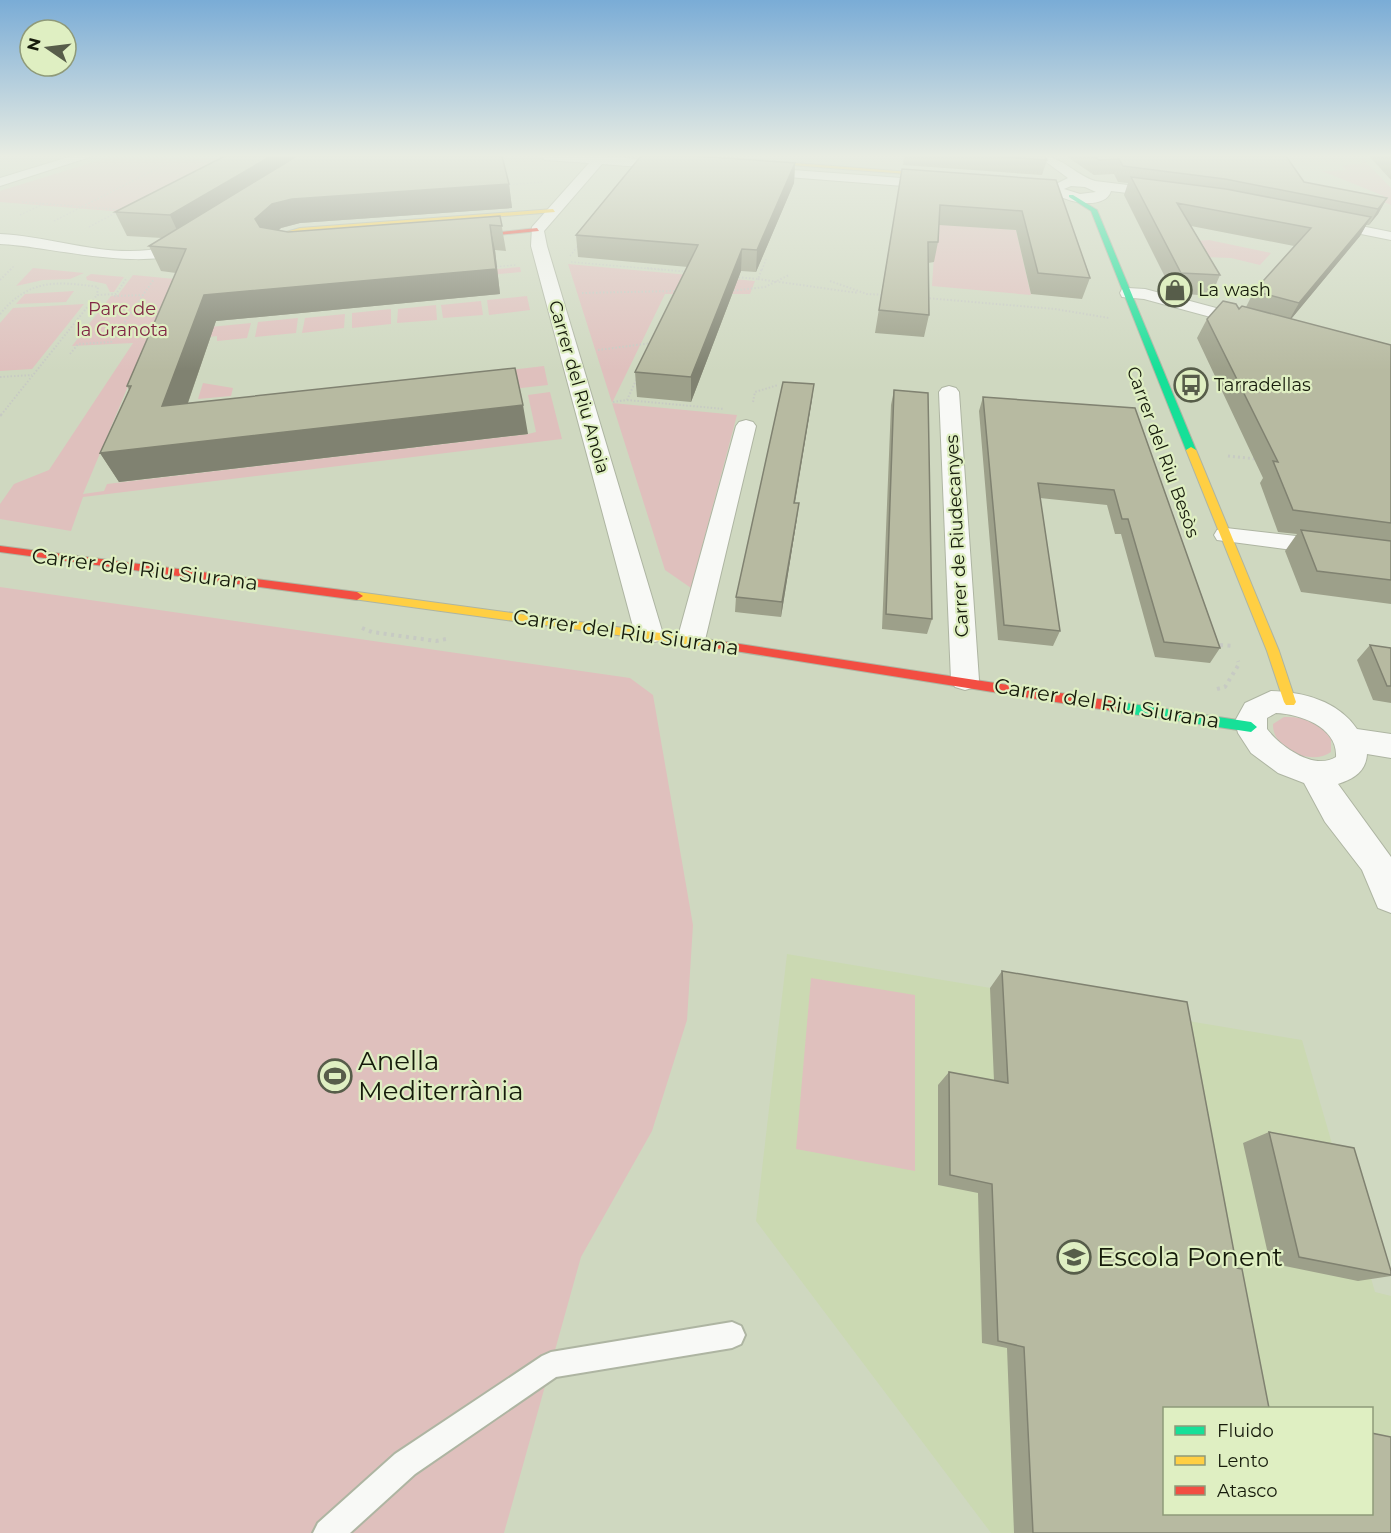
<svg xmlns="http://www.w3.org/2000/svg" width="1391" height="1533" viewBox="0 0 1391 1533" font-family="Montserrat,sans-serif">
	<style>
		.built { fill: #cbd9b2; fill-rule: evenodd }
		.green { fill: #dfc0bd }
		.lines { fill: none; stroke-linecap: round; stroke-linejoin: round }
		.lane-casing { stroke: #aeb5a2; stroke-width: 4 }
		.street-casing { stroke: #aeb5a2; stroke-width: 2 }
		.fast-casing { stroke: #aeb5a2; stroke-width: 2 }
		.slow-casing { stroke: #aeb5a2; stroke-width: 2 }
		.jam-casing { stroke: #aeb5a2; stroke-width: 2 }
		.path-far3 { stroke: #c7cac3; stroke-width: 1.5; stroke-dasharray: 1.5 2; stroke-linecap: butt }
		.path-far2 { stroke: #c7cac3; stroke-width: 2; stroke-dasharray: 1.5 2; stroke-linecap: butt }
		.path-far1 { stroke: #c7cac3; stroke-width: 3; stroke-dasharray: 2 3; stroke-linecap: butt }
		.path { stroke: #c7cac3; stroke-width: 4; stroke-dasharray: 3 4.5; stroke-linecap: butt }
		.lane { fill: #f8f9f6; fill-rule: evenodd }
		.street { fill: #f8f9f6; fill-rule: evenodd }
		.fast { fill: #16e098; fill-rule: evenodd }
		.slow { fill: #ffcf43; fill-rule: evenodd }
		.jam { fill: #f24e42; fill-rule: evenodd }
		.wall { fill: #9da08a }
		.shaded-wall { fill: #808271 }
		.building { fill: #b7baa1; stroke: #808271; stroke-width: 1.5 }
		.labels { text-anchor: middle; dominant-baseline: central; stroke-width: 4.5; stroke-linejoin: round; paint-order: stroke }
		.far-poi-label { font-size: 18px; fill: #161b0b; stroke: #dfefc2; text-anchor: start }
		.far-park-label { font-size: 18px; fill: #802745; stroke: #dfefc2 }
		.far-street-label { font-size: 18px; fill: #161b0b; stroke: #dfefc2 }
		.street-label { font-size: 21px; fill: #161b0b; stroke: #dfefc2 }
		.near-poi-label { font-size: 26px; fill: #161b0b; stroke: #dfefc2; text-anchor: start }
	</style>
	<rect width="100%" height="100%" fill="#cfd8c0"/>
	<!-- built -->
	<path class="built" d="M787 954 1302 1040 1375 1292 1391 1296V1533H991L756 1221ZM1164 1408H1372V1514H1164Z"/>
	<!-- green -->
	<path class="green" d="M113 156H178L266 163 173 216 0 202V191Z
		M1360 156 1391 188V205L1384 202 1386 199 1384 196 1322 171 1347 170 1341 166 1362 163Z
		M936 224 1016 230 1031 295 932 286Z
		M1209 240 1271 253 1260 265 1231 258 1204 257 1195 241Z
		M568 264 755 281 750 294H665L612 403 737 415 691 588 665 570Z
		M520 267 521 272 184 303 144 348 83 494 104 491 107 484 528 434 536 432 528 395 550 392 562 439 83 497 71 531 0 519V504L14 484 49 470 133 343 72 346 111 296 118 295 133 275 280 289Z
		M33 268 84 273 70 279 43 280 16 286Z
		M91 274 124 277 114 292H110L106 284 87 280 86 277Z
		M74 291 66 302 16 304 25 294Z
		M527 296 530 310 489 315 487 300Z
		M481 301 483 315 443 318 441 305Z
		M84 304 32 369 0 371V323L13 308Z
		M436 305 437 320 397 323 398 309Z
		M391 309V324L352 328V313Z
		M345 314 344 328 302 333 305 318Z
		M298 318 296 333 255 337 258 322Z
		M251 323 247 338 217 341V336L208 337 210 327Z
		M544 366 548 385 495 391 493 372Z
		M203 383 233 388 231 396 198 399Z
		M0 587 630 678 653 695 693 925 687 1020 652 1131 581 1257 504 1533H0Z
		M1284 717C1303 716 1321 723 1331 739V752C1312 766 1272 750 1273 724Z
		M811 978 915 995V1171L796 1149Z"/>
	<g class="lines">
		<!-- lane casing -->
		<g class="lane-casing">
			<path id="lane" d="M732 1322 741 1326 745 1335 741 1344 732 1348 556 1377 415 1474 350 1533H313L318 1523 395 1454 542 1356 551 1352Z"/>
		</g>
		<!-- street casing -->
		<g class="street-casing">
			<path id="street" d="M72 156H93L0 186V178Z
				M539 156H601L679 162 685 166 679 170 602 164 544 231 547 246 663 634 659 641 649 643 639 641 635 634 531 246 532 227 589 163 545 160Z
				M1038 156C1063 156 1072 173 1095 181L1169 190 1176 194 1169 198 1111 191C1105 212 1059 202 1048 188L1068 178ZM1071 186 1085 187 1096 192 1080 194 1064 189Z
				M753 167 942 181 949 185 942 189 748 174V168Z
				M1321 218 1391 232V240L1316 225 1314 222 1316 219Z
				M0 234C49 236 100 256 149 250 165 247 178 239 193 235L201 240C167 280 47 245 0 244Z
				M1128 288 1145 289 1261 320 1264 324 1255 329 1144 299 1122 297 1120 293 1122 289Z
				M949 386 956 388 959 392 979 680 975 687 965 690 955 687 951 680 939 392 942 388Z
				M746 420 753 422 756 426 705 640 701 647 691 649 681 647 677 640 736 426 739 422Z
				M1226 528 1391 547V563L1217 540 1214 535 1217 530Z
				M1271 691C1304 692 1338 701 1357 729L1391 734V758L1367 754C1366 772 1353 779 1338 784L1391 857V913L1378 908 1362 870 1325 822 1304 783 1278 773 1251 753 1238 733 1235 721 1245 703ZM1276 713C1300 714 1338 727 1336 757 1314 771 1280 746 1267 729V718Z"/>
		</g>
		<!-- fast casing -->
		<g class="fast-casing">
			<path id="fast" d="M1069 195H1073L1097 210 1196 450 1194 452 1186 450 1091 211 1069 197Z
				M1119 702 1251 722 1257 727 1251 732 1119 712 1113 707Z"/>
		</g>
		<!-- slow casing -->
		<g class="slow-casing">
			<path id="slow" d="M676 156H706L949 175 946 177Z
				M553 209 555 212 300 232 290 234 278 243 292 248 290 251 274 247 271 242 286 232 300 228Z
				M1191 447 1196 450 1279 651 1296 702 1294 705H1286L1284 702 1267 651 1186 450Z
				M357 592 720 641 726 645 720 649 353 599V593Z"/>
		</g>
		<!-- jam casing -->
		<g class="jam-casing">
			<path id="jam" d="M537 228 539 231 458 239 455 237Z
				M0 546 357 592 363 596 357 600 0 552Z
				M720 641 1119 702 1125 707 1119 712 716 648 714 645Z"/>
		</g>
		<!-- path-far3 -->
		<path class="path-far3" d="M155 156 218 162
			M493 156 520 158
			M971 173 1032 177
			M506 185 543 182
			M22 202 122 210
			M20 215 43 204
			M54 221 176 159
			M89 227 119 211
			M570 256 580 243
			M571 262 665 270
			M493 267 516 265
			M10 270 14 266
			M762 270 766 259"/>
		<!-- path-far2 -->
		<path class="path-far2" d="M647 268 689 272
			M735 277 758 279 762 268
			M758 279 858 293
			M0 280 12 268
			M830 281 867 294 886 295
			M730 291 765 287 789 275
			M582 293 675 291
			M114 296 144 295
			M926 298 1055 309 1109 318
			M668 306 675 291H678
			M0 314C29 279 56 281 98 287L97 295
			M598 350 652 343
			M70 354 78 344 111 342 154 279
			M0 377 32 375
			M627 400 724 409
			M613 402 627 400 638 376
			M753 402 755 392 778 385
			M1 415 97 295 116 294 126 279"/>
		<!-- path-far1 -->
		<path class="path-far1" d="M0 416 2 413
			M1228 456 1256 459"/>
		<!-- path -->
		<path class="path" d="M362 628 372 632 436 641 446 639
			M1220 645 1234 646
			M1217 689 1225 687 1239 664 1238 661"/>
		<!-- lane -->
		<use href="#lane" class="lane"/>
		<!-- street -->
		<use href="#street" class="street"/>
		<!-- fast -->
		<use href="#fast" class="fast"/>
		<!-- slow -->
		<use href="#slow" class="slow"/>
		<!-- jam -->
		<use href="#jam" class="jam"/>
	</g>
	<!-- wall -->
	<path class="wall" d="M904 156H1045L1047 160 1042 175 903 165Z
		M1066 156H1286L1304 182 1387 198 1378 214 1369 225H1366L1360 236 1291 319 1391 345V604L1301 592 1285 551 1297 534 1278 532 1260 483 1263 478 1197 338 1207 319 1246 307 1254 291 1294 246 1191 226 1220 275 1211 296 1173 293 1124 195 1128 183 1118 182 1114 174 1094 175Z
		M1369 156H1391V180Z
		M795 163 794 183 756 272 741 271 691 402 637 397 635 372 688 267 578 257 576 235Z
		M902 169 1056 180 1090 278 1082 299 1031 294 1016 230 939 225 938 242 934 262 928 263 929 315 924 337 875 333Z
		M509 184 512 208 300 223 281 228 279 230 288 232 500 216 506 251 495 250 500 294 216 321 188 403 528 434 119 482 100 453 129 390 127 386 176 273 161 271 149 246 162 238 127 236 115 212Z
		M894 390 932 619 927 634 882 629 891 405Z
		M983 397 1135 408 1220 648 1210 663 1155 657 1121 534H1115L1107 505 1040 498 1060 631 1053 646 998 640 979 411Z
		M812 399 795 503 797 518 781 617 735 612 736 597Z
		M1370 645 1391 648V703L1373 700 1357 660Z
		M1002 971 1237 1268 1269 1408 1391 1533H1014L1007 1348 982 1343 978 1193 938 1185V1085L949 1072 994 1081 990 988Z
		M1269 1132 1391 1271V1276L1358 1281 1270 1263 1243 1143Z"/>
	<!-- shaded-wall -->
	<path class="shaded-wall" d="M271 156H315L181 239 170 215Z
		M795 163 794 183 756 272 757 250Z
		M509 184 512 208 300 223 281 228 264 243 255 219 272 204 292 199Z
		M1387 198 1378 214 1369 225 1378 209Z
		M1371 217 1360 236 1287 324 1299 303Z
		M490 225 495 250 500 294 216 321 177 434 162 406 204 295Z
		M742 249 741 271 691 402V377Z
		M814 384 812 399 792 518 794 503Z
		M523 405 528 434 119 482 100 453Z
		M799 503 797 518 781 617 782 602Z"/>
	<!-- building -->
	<path class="building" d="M225 156H271L170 215 115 212Z
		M297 156H502L509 184 292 199 272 204 255 219 260 227 288 232 500 216 502 226 490 225 496 269 204 295 162 406 515 368 523 405 100 453 131 386H127L186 249 149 246Z
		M641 156H693L795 163 757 250 742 249 691 377 635 372 698 245 576 235Z
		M993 156H1045L1047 160Z
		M1093 156H1286L1304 182 1387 198 1378 209 1225 179 1123 166 1119 159 1099 160Z
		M902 169 1056 180 1090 278 1038 273 1022 211 940 205 938 242H928L929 315 879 310Z
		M1131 177 1226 189 1371 217 1299 303 1254 291 1311 228 1177 203 1220 275 1181 273Z
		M1223 301 1236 304 1239 309 1242 306 1391 345V523L1293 510 1273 461 1278 462 1207 319Z
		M783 382 814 384 794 503H799L782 602 736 597Z
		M894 390 928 393 932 619 886 614Z
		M983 397 1135 408 1220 648 1164 642 1128 519H1122L1114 490 1038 483 1060 631 1004 625Z
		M1301 530 1391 541V580L1317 571Z
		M1370 645 1391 648V686H1387Z
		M1002 971 1187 1002 1237 1268 1242 1269 1269 1408H1164V1514H1371V1433L1391 1437V1533H1033L1024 1347 998 1341 992 1184 950 1175 949 1072 1008 1083Z
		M1269 1132 1354 1148 1391 1271V1275L1299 1257Z"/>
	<!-- sky -->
	<linearGradient id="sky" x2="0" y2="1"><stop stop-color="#7aacd6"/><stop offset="0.42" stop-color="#e9ede3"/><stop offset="1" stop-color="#e9ede3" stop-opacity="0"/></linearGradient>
	<rect width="1391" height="371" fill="url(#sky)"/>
	<!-- icons -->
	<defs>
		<g id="shop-ring" transform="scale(1.725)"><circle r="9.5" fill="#dfefc2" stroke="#575d4a" stroke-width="1.5"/><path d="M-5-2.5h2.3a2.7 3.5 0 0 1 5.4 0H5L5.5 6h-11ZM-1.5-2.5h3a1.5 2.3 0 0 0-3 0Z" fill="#575d4a"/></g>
		<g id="bus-ring" transform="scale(1.725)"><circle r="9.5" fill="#dfefc2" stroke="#575d4a" stroke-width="1.5"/><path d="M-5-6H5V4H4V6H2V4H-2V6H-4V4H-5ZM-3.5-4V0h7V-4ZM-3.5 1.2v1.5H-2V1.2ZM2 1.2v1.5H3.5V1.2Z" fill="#575d4a"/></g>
		<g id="stadium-ring" transform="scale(1.725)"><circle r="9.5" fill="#dfefc2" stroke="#575d4a" stroke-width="1.5"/><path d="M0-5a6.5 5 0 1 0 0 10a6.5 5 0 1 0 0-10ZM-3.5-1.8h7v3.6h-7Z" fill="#575d4a"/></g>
		<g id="school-ring" transform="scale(1.725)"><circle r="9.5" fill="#dfefc2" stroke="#575d4a" stroke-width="1.5"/><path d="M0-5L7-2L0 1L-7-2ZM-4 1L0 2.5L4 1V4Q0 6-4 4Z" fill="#575d4a"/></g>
	</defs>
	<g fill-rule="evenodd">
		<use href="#shop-ring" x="1175" y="290"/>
		<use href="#bus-ring" x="1191" y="385"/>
		<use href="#stadium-ring" x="335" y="1076"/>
		<use href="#school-ring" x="1074" y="1257"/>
	</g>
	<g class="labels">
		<!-- far-poi labels -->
		<g class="far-poi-label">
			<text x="1198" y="290">La wash</text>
			<text x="1214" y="385">Tarradellas</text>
		</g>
		<!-- far-park labels -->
		<g class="far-park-label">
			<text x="122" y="309">Parc de<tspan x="122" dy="21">la Granota</tspan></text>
		</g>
		<!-- far-street labels -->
		<g class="far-street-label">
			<text transform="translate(579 387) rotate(74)">Carrer del Riu Anoia</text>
			<text transform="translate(1163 452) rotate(70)">Carrer del Riu Besòs</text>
			<text transform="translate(957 536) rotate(-93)">Carrer de Riudecanyes</text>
		</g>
		<!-- street labels -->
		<g class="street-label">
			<text transform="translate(145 569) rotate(7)">Carrer del Riu Siurana</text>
			<text transform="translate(626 632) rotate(8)">Carrer del Riu Siurana</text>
			<text transform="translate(1107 703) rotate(9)">Carrer del Riu Siurana</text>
		</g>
		<!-- near-poi labels -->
		<g class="near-poi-label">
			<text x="358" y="1061">Anella<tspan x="358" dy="30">Mediterrània</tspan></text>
			<text x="1097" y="1257">Escola Ponent</text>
		</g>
	</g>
	<!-- legend -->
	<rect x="1163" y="1407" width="210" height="108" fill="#dfefc2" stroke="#8f9a79" stroke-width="1.5"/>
	<rect x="1175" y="1426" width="30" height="9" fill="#16e098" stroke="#8f9a79" stroke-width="1.5"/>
	<text x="1217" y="1437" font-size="18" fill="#161b0b">Fluido</text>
	<rect x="1175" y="1456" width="30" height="9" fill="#ffcf43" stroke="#8f9a79" stroke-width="1.5"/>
	<text x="1217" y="1467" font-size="18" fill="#161b0b">Lento</text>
	<rect x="1175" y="1486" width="30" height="9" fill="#f24e42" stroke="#8f9a79" stroke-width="1.5"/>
	<text x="1217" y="1497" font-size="18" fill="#161b0b">Atasco</text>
	<!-- north arrow -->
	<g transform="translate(48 48) rotate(284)"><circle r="28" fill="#dfefc2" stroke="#8f9a79" stroke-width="1.5"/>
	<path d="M0-4.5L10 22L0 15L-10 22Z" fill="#575d4a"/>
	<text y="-9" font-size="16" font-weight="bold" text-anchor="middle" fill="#161b0b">N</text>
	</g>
</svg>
